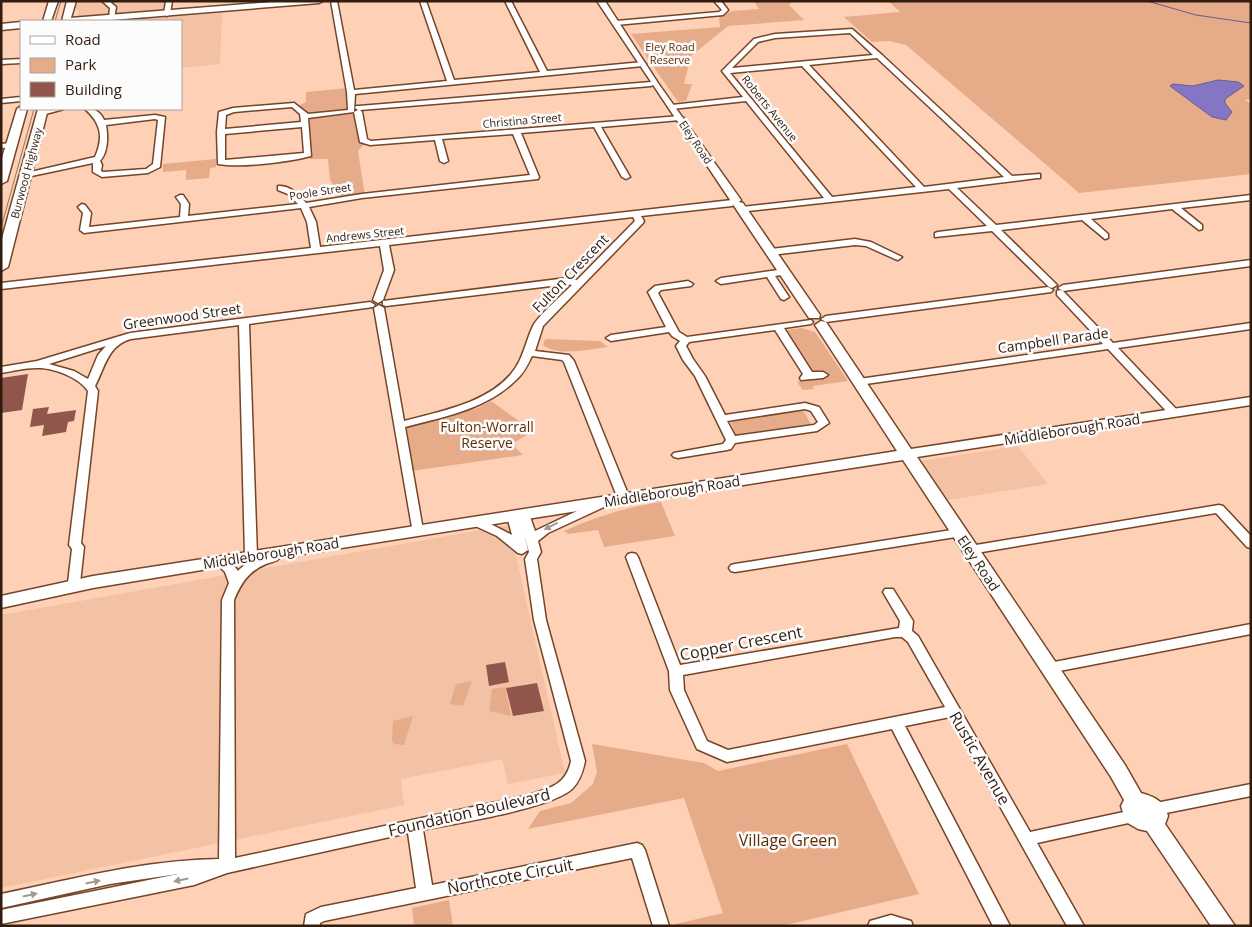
<svg xmlns="http://www.w3.org/2000/svg" width="1252" height="927" viewBox="0 0 1252 927" font-family="'Open Sans',sans-serif">
	<style>
		.built { fill: #f3c1a4 }
		.green { fill: #e6ab89 }
		.water { fill: #8576c5; stroke: #6c5b8e }
		.lines { fill: none; stroke-linecap: round; stroke-linejoin: round }
		.stream { stroke: #6c5b8e; stroke-width: 1 }
		.building { fill: #90564c }
		.minor-casing { stroke: #754528; stroke-width: 3 }
		.major-casing { stroke: #754528; stroke-width: 3 }
		.highway-casing { stroke: #754528; stroke-width: 3 }
		.minor { fill: #fff; fill-rule: evenodd }
		.major { fill: #fff; fill-rule: evenodd }
		.highway { fill: #fff; fill-rule: evenodd }
		.tram { stroke: #957461; stroke-width: 1 }
		.oneway { fill: #a29993 }
		.labels { text-anchor: middle; dominant-baseline: central; stroke-width: 5; stroke-linejoin: round; paint-order: stroke }
		.far-park-label { font-size: 11px; fill: #602c06; stroke: #fcfcfc }
		.far-street-label { font-size: 11px; fill: #311c0f; stroke: #fcfcfc }
		.street-label { font-size: 14px; fill: #311c0f; stroke: #fcfcfc }
		.park-label { font-size: 14px; fill: #602c06; stroke: #fcfcfc }
		.near-street-label { font-size: 16px; fill: #311c0f; stroke: #fcfcfc }
		.near-park-label { font-size: 16px; fill: #602c06; stroke: #fcfcfc }
	</style>
	<rect width="100%" height="100%" fill="#fed0b6"/>
	<!-- built -->
	<path class="built" d="M79 1H166L165 12 78 17 79 11 75 8Z
		M222 13 220 64 181 68V21H114Z
		M1018 446 1048 484 948 500 921 461Z
		M509 525 565 773 508 784 502 759 401 779 404 805 1 888V615Z"/>
	<!-- green -->
	<path class="green" d="M754 1H793L789 5 804 20 728 26 691 56 684 84H692L686 101 678 102 631 34 720 27 719 17 732 11 759 9Z
		M888 1H1251V99L1245 100 1251 104V174L1079 193 906 45 889 41 872 42 844 17 900 12Z
		M348 88 352 112 359 120 366 142 358 151 365 196 343 200 330 180 328 159H310L304 113 298 106 306 102V92Z
		M216 159V167L210 168 209 178 186 180V170L163 172V164Z
		M802 328 815 332 848 381 813 386 814 389 803 390 797 382 816 378 786 330Z
		M545 339 600 341 608 347C590 349 559 357 543 345Z
		M491 401 533 431 512 444 523 455 412 471 405 427 478 408Z
		M803 410 812 426 737 437 730 420Z
		M661 502 675 536 604 547 598 530 568 534 564 531C595 517 627 507 661 502Z
		M472 681 463 706 450 704 456 684Z
		M505 687 511 716 489 711 492 689Z
		M413 716 404 745 394 744 392 741 393 721Z
		M592 744 704 763 718 771 847 744 919 894 781 926H676V924L723 913 684 798 528 829 540 811 571 803 593 784 597 772Z
		M449 900 453 926H414L412 908Z"/>
	<!-- water -->
	<path class="water" d="M1218 80 1238 82 1244 86 1225 99V103L1232 112 1226 120 1212 117 1170 86 1173 84 1193 86Z"/>
	<g class="lines">
		<!-- stream -->
		<path class="stream" d="M1147 1 1196 15 1251 23"/>
	</g>
	<!-- building -->
	<path class="building" d="M28 374 22 410 1 413V378Z
		M49 407 47 414 76 410 74 421 68 422 66 432 42 436 44 425 30 427 33 409Z
		M505 662 509 682 489 686 486 665Z
		M537 683 544 711 513 716 506 688Z"/>
	<g class="lines">
		<!-- minor casing -->
		<g class="minor-casing">
			<path id="minor" d="M102 1H109L116 7 114 19 109 18 110 8Z
				M166 1H172L170 14 167 16 164 14Z
				M331 1H337L354 90 447 81 420 1H426L454 80 540 72 505 1H511L547 71 643 62 646 64 643 66 355 94 354 112 358 110 355 108 356 106H359L651 82 655 84 651 86 360 110 362 112 367 139 371 141 680 116 684 118 680 120 601 127 630 177 626 179 622 177 594 127 521 133 539 177 538 179 362 198 309 207 316 222 320 247 732 200 736 203 732 206 641 216 644 221 643 223 543 326 535 351 569 355 574 361 630 499 628 502H620L618 499 564 362 562 360 532 356C528 364 524 373 517 379 488 409 444 417 405 427L423 530 421 533H413L374 308 379 305 384 308 404 421C440 411 485 404 511 374 523 360 525 343 533 326 538 316 563 294 572 285L567 284 386 306 383 305V301L567 278 577 280 635 221 633 217 389 245 394 270 383 300 378 303 373 300 384 270 380 246 1 289V283L311 248 307 222 301 208 84 233 80 230 83 213 78 207 82 204 85 205 91 213 89 227 180 217 181 204 176 197 180 195H183L189 204 188 216 298 204 288 194 278 190V186C289 185 299 194 306 203L362 194 530 175 513 134 442 139 448 161 444 163 440 161 435 140 370 145 360 142 354 112 308 118 311 156C289 162 240 168 218 164L217 132 219 112 233 108 294 103 308 114 348 110 347 92ZM292 107 300 114 301 122 225 129 226 115 234 112ZM302 127 304 153 225 160V134Z
				M714 1H721L728 10 723 15 616 25 613 23 616 21 719 12 722 10Z
				M852 29 882 55 1012 176 1040 174V178H1037L957 188 996 225 1251 195V200L1181 208 1202 225V229L1199 230 1172 209 1091 219 1108 234V238L1105 239 1082 220 1001 230 1055 283 1057 285 1052 288 1049 287 992 231 935 237V233L938 232 987 226 949 189 739 212V208L742 207 824 198 746 101 672 109 668 107 672 105 743 97 722 71 754 39 775 34ZM850 33 873 55 732 68 758 42 775 38ZM877 58 1004 177 924 187 809 65ZM802 66 916 187 832 197 730 73Z
				M21 59V63L1 64V60Z
				M21 97V101L1 103V99Z
				M51 109H64L42 115 38 113Z
				M85 109C95 108 100 112 104 120L155 115 165 117 160 167 148 173 102 177 93 172V163L22 178V174L95 157C104 137 101 123 85 109ZM155 119 158 120 153 164 146 169 103 172 101 171 102 165 100 161C108 152 108 137 106 125Z
				M12 143H15V147L1 148V144Z
				M855 239 871 242 902 257 898 260 895 259 866 246 855 245 771 255 767 252 771 249Z
				M1251 260V266L1063 291 1058 288 1063 285Z
				M785 269 788 270V274L775 276 789 297 784 300 781 299 767 277 721 284 716 281 721 278Z
				M688 281 693 284 691 286 661 290 658 293 679 332 687 337 811 320 813 322 811 324 784 328 812 372H823L828 375 823 378 801 380 800 378 803 374 775 330 689 342 686 346 693 359 705 376 725 415 805 403 819 407 829 423 817 431 735 443 731 449 727 450 678 458 674 457 672 455 674 453 723 444 726 440 695 376 683 360 676 346 680 341 672 336 669 332 611 341 606 338 611 335 666 327 648 292 655 286ZM805 409 811 411 818 422 814 425 735 436 727 421Z
				M1048 287 1053 290 1051 292 826 322 821 319 826 316Z
				M1060 290 1063 291 1113 343 1251 323V329L1118 348 1178 411 1179 413 1174 416 1170 415 1108 349 859 385 854 382 859 379 1103 344 1057 295V291Z
				M370 302 375 305 373 307 249 324 257 556 255 559H247L245 556 239 325 131 339C108 345 105 367 95 386L98 391 81 543 84 547 80 583 78 586H70L68 583 72 549 69 545 88 391C79 377 52 367 36 368 25 368 13 371 1 373V367L37 361 130 333ZM106 346 98 355 88 379 74 371 49 364Z
				M600 500 604 501 606 504 604 507 548 533 538 541 541 552 537 559 546 620 585 761C583 771 580 781 572 789 550 809 456 823 423 830L432 885 637 843 642 845 645 850 669 926H653L632 858 324 921 320 923V926H304L306 914 321 907 416 888 408 833 227 873 194 885 1 924V910L178 874 110 884 1 908V894C74 879 145 860 219 859L222 600 229 583 225 572 214 561 216 558 220 557 235 567 238 571C246 562 266 551 278 554L280 557C277 562 271 562 266 564 249 571 241 583 234 600L235 858 529 795C550 788 566 785 571 761L534 620 525 559 529 552 524 534 528 550 522 554 518 553 497 536 473 525 471 522 477 518 481 519 512 535 507 516 509 513 513 512 518 515 520 511H528L535 531Z
				M1219 505 1223 506 1251 536V548L1247 547 1216 513 970 554 964 550 970 546Z
				M958 529 964 533 962 536 735 572 731 571 729 568 731 565 735 564Z
				M632 553 636 554 638 557 680 665 899 628 900 621 883 592 885 589H893L913 621 912 631 918 636 1030 832 1133 810 1138 812 1141 816 1138 820 1133 822 1037 843 1084 926H1067L950 717 905 726 1010 926H993L892 729 727 762 697 749 670 690 669 671 626 557 628 554ZM895 637H902L908 642 945 707 728 750 707 741 684 690 683 675Z
				M1251 624V634L1049 673 1044 672 1042 668 1044 664 1049 663Z
				M1251 784V796L1156 815 1151 813 1148 809 1151 805 1156 803Z
				M891 915 911 921 913 926H868L870 921Z"/>
		</g>
		<!-- major casing -->
		<g class="major-casing">
			<path id="major" d="M285 1H323L319 3 99 21H66L70 18Z
				M597 1H605L658 83 741 200 739 202 743 203 820 315 819 318H809Z
				M21 22V28L1 30V24Z
				M821 321 826 322 911 449 1251 397V405L917 457 1125 765 1141 793C1155 797 1164 801 1168 816L1165 824 1235 926H1211L1147 831 1138 829 1126 822 1121 806 1124 800 1111 777 903 460 220 567 93 588 1 608V596L93 576 897 451 815 325Z"/>
		</g>
		<!-- highway casing -->
		<g class="highway-casing">
			<path id="highway" d="M49 1H58L51 21H43Z
				M67 1H76L70 21H62Z
				M21 106V109H27L7 181 1 184V161L17 109Z
				M38 109H48L8 267 1 271V242Z"/>
		</g>
		<!-- minor -->
		<use href="#minor" class="minor"/>
		<!-- major -->
		<use href="#major" class="major"/>
		<!-- highway -->
		<use href="#highway" class="highway"/>
		<!-- tram -->
		<path class="tram" d="M55 21 61 1
			M1 228 34 109"/>
	</g>
	<!-- one-way arrows -->
	<defs><path id="oneway-solid" d="M-6-.8H1V-3.2L6.5 0L1 3.2V.8H-6Z" transform="scale(1.25)"/></defs>
	<g class="oneway">
		<use href="#oneway-solid" transform="translate(551 526) rotate(153)"/>
		<use href="#oneway-solid" transform="translate(181 880) rotate(168)"/>
		<use href="#oneway-solid" transform="translate(93 882) rotate(-12)"/>
		<use href="#oneway-solid" transform="translate(30 895) rotate(-12)"/>
	</g>
	<g class="labels">
		<!-- far-park labels -->
		<g class="far-park-label">
			<text x="670" y="46">Eley Road<tspan x="670" dy="13">Reserve</tspan></text>
		</g>
		<!-- far-street labels -->
		<g class="far-street-label">
			<text transform="translate(770 108) rotate(51)">Roberts Avenue</text>
			<text transform="translate(522 120) rotate(-5)">Christina Street</text>
			<text transform="translate(696 142) rotate(56)">Eley Road</text>
			<text transform="translate(26 173) rotate(-75)">Burwood Highway</text>
			<text transform="translate(320 191) rotate(-9)">Poole Street</text>
			<text transform="translate(365 234) rotate(-6)">Andrews Street</text>
		</g>
		<!-- street labels -->
		<g class="street-label">
			<text transform="translate(570 273) rotate(-46)">Fulton Crescent</text>
			<text transform="translate(182 316) rotate(-8)">Greenwood Street</text>
			<text transform="translate(1053 340) rotate(-8)">Campbell Parade</text>
			<text transform="translate(1072 429) rotate(-9)">Middleborough Road</text>
			<text transform="translate(672 491) rotate(-9)">Middleborough Road</text>
			<text transform="translate(271 553) rotate(-9)">Middleborough Road</text>
			<text transform="translate(979 563) rotate(56)">Eley Road</text>
		</g>
		<!-- park labels -->
		<g class="park-label">
			<text x="487" y="426">Fulton-Worrall<tspan x="487" dy="16">Reserve</tspan></text>
		</g>
		<!-- near-street labels -->
		<g class="near-street-label">
			<text transform="translate(741 643) rotate(-11)">Copper Crescent</text>
			<text transform="translate(980 758) rotate(60)">Rustic Avenue</text>
			<text transform="translate(469 812) rotate(-13)">Foundation Boulevard</text>
			<text transform="translate(510 876) rotate(-11)">Northcote Circuit</text>
		</g>
		<!-- near-park labels -->
		<g class="near-park-label">
			<text x="788" y="840">Village Green</text>
		</g>
	</g>
	<!-- border -->
	<rect width="1252" height="927" fill="none" stroke="#311c0f" stroke-width="5"/>
	<!-- legend -->
	<rect x="20" y="20" width="162" height="90" fill="#fcfcfc" stroke="#aba29d"/>
	<rect x="30" y="36" width="25" height="8" fill="#ffffff" stroke="#aba29d"/>
	<text x="65" y="45" font-size="15" fill="#311c0f">Road</text>
	<rect x="30" y="58" width="25" height="15" fill="#e6ab89" stroke="#aba29d"/>
	<text x="65" y="70" font-size="15" fill="#311c0f">Park</text>
	<rect x="30" y="82" width="25" height="15" fill="#90564c" stroke="#aba29d"/>
	<text x="65" y="95" font-size="15" fill="#311c0f">Building</text>
</svg>
